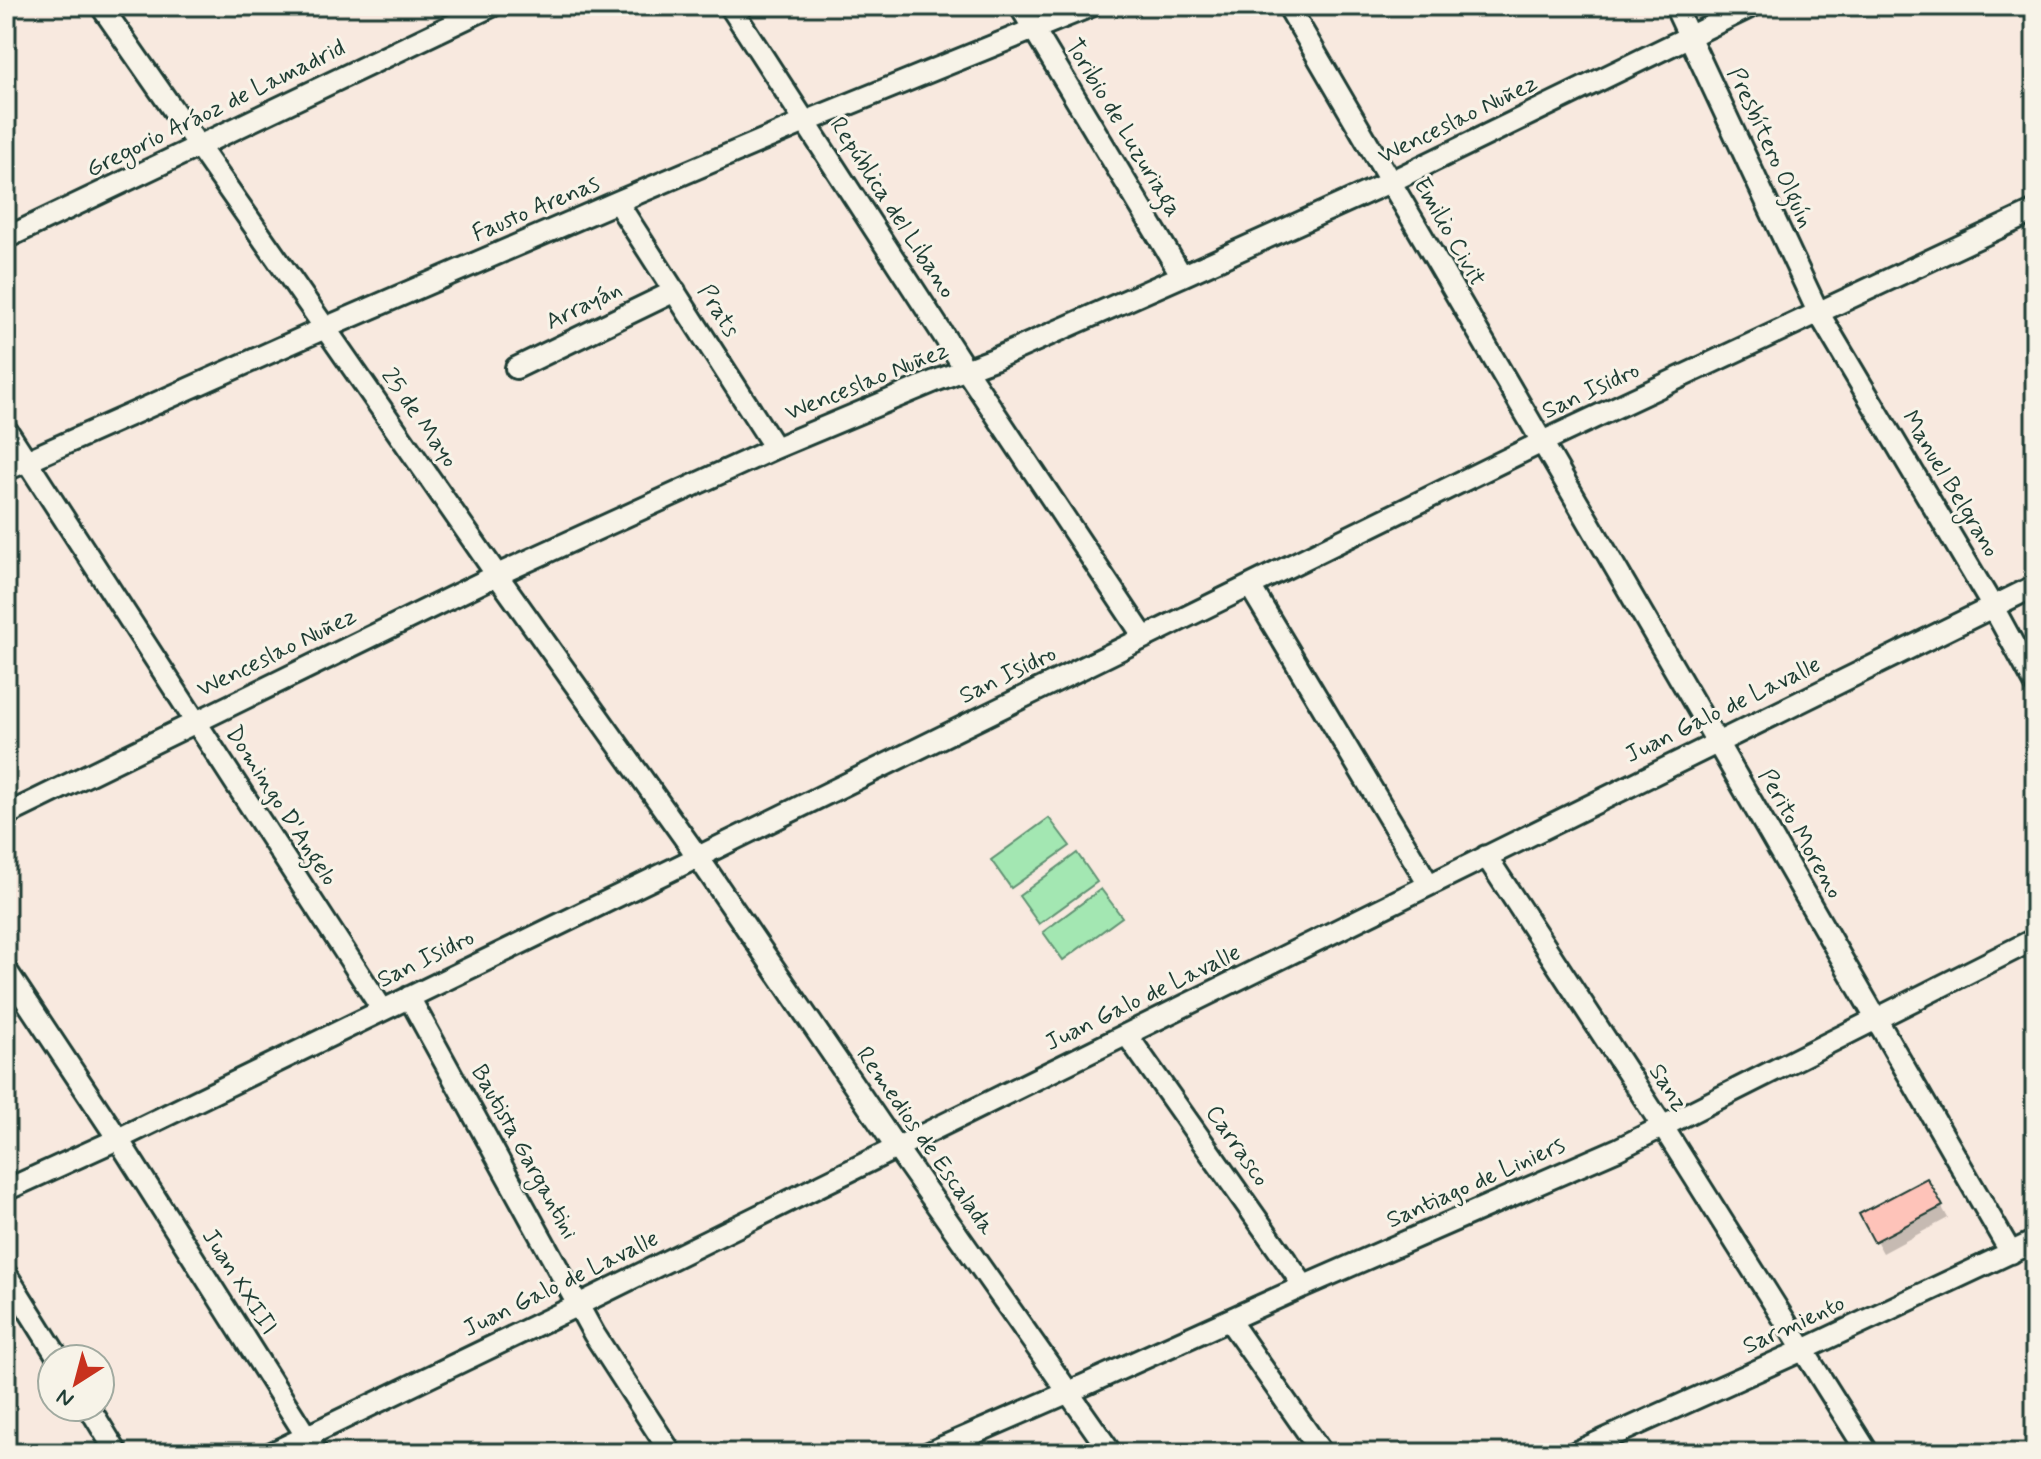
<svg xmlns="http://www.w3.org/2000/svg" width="2041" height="1459" viewBox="0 0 2041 1459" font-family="Mynerve,sans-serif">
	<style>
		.green { fill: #a3e7b2; stroke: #619273; stroke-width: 2 }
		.shadow { fill: #0003 }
		.building { fill: #fec3b9; stroke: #1f3d34; stroke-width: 2 }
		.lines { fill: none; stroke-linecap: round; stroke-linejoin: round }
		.minor-casing { stroke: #1f3d34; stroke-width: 26 }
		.minor { stroke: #f7f3e8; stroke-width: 20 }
		.labels { text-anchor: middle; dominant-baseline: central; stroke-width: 6; stroke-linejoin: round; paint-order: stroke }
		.street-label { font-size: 24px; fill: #1f3d34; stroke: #f7f3e8 }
	</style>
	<rect width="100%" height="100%" fill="#f8e9df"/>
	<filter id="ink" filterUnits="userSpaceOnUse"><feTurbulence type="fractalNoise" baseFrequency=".0125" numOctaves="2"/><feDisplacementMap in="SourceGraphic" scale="16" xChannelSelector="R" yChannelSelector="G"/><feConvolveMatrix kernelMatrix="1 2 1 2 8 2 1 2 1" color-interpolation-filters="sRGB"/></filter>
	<g filter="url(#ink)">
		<!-- green -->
		<path class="green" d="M1049 818 1070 846 1011 888 991 860Z
			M1077 853 1097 882 1039 924 1019 896Z
			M1101 889 1122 917 1063 960 1043 932Z"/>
		<!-- shadow -->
		<path class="shadow" d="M1927 1180 1948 1218 1883 1253 1862 1215Z"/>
		<!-- building -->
		<path class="building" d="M1927 1178 1943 1206 1874 1242 1859 1214Z"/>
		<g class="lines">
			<!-- minor casing -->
			<g class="minor-casing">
				<path id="minor" d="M101 6 497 575 698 857 896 1147 1111 1453
					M730 6 966 370 1144 637
					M1020 6 1182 276
					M1288 6 1717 742 2011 1253
					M1675 6 1818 312 1993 607 2035 684
					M617 202 775 448
					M6 238 492 6
					M516 368 675 291
					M6 429 382 1009
					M6 470 325 328 617 202 805 122 1091 6
					M1250 586 1429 885
					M6 815 497 575 775 448 935 381 994 359 1182 276 1390 182 1752 6
					M1486 856 1663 1127 1868 1453
					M6 970 118 1139 317 1453
					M409 997 594 1334 671 1453
					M1127 1035 1304 1286
					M6 1190 118 1139 698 857 1542 442 2035 211
					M6 1274 59 1359
					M1229 1320 1322 1453
					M89 1407 117 1453
					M272 1453 578 1305 2035 586
					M929 1453 1069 1392 1304 1286 1618 1149 2035 939
					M1574 1453 1803 1350 2035 1241"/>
			</g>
			<!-- minor -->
			<use href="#minor" class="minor"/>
		</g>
	</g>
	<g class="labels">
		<!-- street labels -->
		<g class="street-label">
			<text transform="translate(216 109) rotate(-26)">Gregorio Aráoz de Lamadrid</text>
			<text transform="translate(1458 120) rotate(-26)">Wenceslao Nuñez</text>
			<text transform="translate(1123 128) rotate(59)">Toribio de Luzuriaga</text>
			<text transform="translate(1770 148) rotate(65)">Presbítero Olguín</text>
			<text transform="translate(892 208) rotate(57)">República del Libano</text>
			<text transform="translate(536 209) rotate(-23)">Fausto Arenas</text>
			<text transform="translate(1449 232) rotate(60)">Emilio Civit</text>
			<text transform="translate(584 306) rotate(-26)">Arrayán</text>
			<text transform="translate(718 311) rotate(58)">Prats</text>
			<text transform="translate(867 382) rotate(-22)">Wenceslao Nuñez</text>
			<text transform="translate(1591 391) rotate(-25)">San Isidro</text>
			<text transform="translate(419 418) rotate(55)">25 de Mayo</text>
			<text transform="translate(1950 484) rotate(59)">Manuel Belgrano</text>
			<text transform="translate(277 653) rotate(-26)">Wenceslao Nuñez</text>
			<text transform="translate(1008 675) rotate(-26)">San Isidro</text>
			<text transform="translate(1723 710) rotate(-26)">Juan Galo de Lavalle</text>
			<text transform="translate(281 806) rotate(57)">Domingo D'Angelo</text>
			<text transform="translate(1800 834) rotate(60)">Perito Moreno</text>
			<text transform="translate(426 959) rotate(-26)">San Isidro</text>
			<text transform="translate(1143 998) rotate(-26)">Juan Galo de Lavalle</text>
			<text transform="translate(1668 1088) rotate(57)">Sanz</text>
			<text transform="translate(925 1141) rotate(55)">Remedios de Escalada</text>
			<text transform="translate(1237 1146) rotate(55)">Carrasco</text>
			<text transform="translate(524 1152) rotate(61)">Bautista Gargantini</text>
			<text transform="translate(1476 1183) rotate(-24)">Santiago de Liniers</text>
			<text transform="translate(239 1282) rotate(58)">Juan XXIII</text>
			<text transform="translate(561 1284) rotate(-26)">Juan Galo de Lavalle</text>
			<text transform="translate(1794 1325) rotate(-25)">Sarmiento</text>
		</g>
	</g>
	<!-- margin -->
	<rect width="2041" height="1459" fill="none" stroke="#f7f3e8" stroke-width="32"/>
	<rect x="16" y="16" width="2009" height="1427" fill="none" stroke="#1f3d34" stroke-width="3" filter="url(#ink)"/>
	<!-- north arrow -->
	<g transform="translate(76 1383) rotate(216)"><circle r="38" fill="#f7f3e8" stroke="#a1aaa0" stroke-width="2"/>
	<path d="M0-6L14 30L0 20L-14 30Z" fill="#c8321e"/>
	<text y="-12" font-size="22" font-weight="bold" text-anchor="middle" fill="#1f3d34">N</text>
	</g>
</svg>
